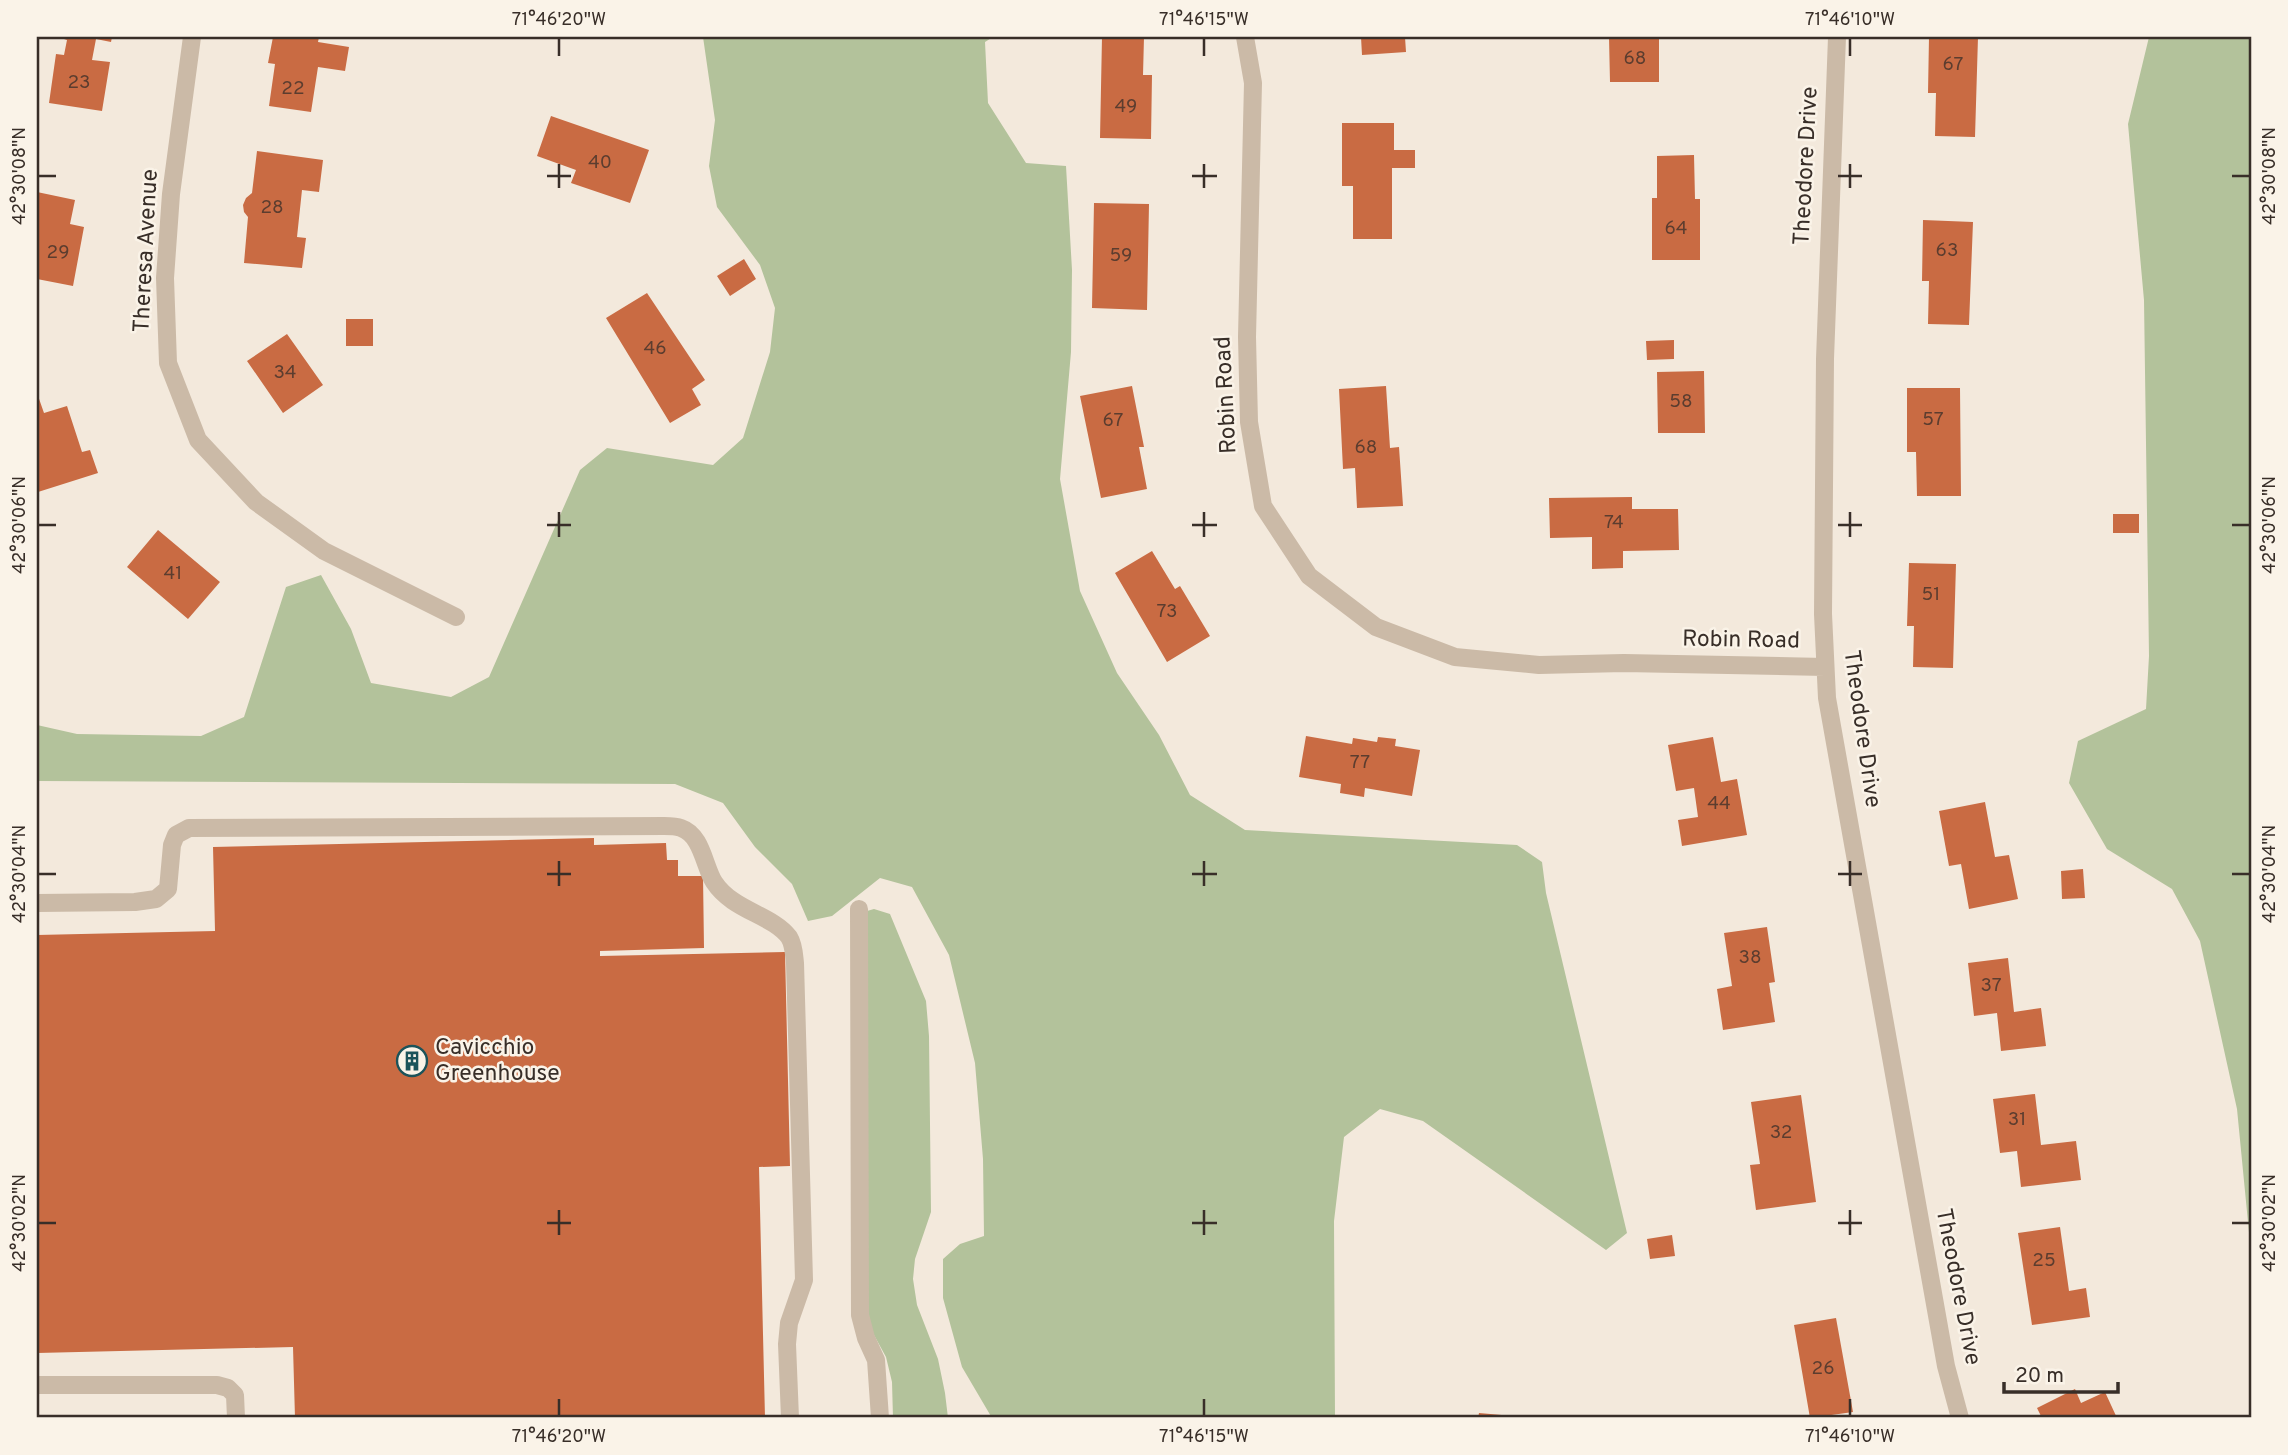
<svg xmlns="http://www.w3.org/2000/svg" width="2288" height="1455" viewBox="0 0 2288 1455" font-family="Overpass,sans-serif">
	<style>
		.green { fill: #b3c29b }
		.building { fill: #c96b43 }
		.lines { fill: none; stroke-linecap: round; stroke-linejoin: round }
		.service { stroke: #cbbaa7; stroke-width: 18 }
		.minor { stroke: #cbbaa7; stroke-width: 18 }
		.ticks { fill: none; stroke: #382e28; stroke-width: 2.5 }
		.labels { text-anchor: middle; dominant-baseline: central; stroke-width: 5; stroke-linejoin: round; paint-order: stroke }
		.number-label { font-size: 19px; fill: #5c3d2f }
		.street-label { font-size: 23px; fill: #382e28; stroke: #faf3e8 }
		.poi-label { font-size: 23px; fill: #382e28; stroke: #faf3e8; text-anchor: start }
		.neatline { fill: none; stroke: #382e28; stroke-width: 2.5 }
		.ticks-label { font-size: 18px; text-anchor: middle; fill: #382e28 }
	</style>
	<rect width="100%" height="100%" fill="#f3e9dc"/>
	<!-- green -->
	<path class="green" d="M703 37H993L985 42 988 103 1026 163 1066 166 1072 270 1071 352 1060 479 1080 591 1117 673 1159 735 1190 795 1245 830 1517 845 1542 862 1546 893 1627 1233 1606 1250 1423 1121 1380 1109 1344 1137 1334 1221 1335 1418H992L962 1367 943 1298V1259L960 1244 984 1236 983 1159 975 1063 949 955 912 887 880 878 832 916 808 921 792 884 755 847 723 803 675 784 37 781V725L77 734 201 736 244 717 286 587 321 575 351 629 371 683 451 697 489 677 580 470 607 448 713 465 743 438 770 352 775 308 760 265 717 207 709 166 715 120Z
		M2149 37H2251V1253L2237 1109 2200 941 2172 889 2107 849 2069 783 2078 741 2146 709 2149 656 2144 300 2128 124Z
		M874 909 890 914 926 1001 929 1036 931 1212 915 1259 913 1279 917 1305 938 1359 945 1393 948 1418H893L892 1382 886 1357 868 1324 867 911Z"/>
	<!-- building -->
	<path class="building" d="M58 37H112L111 42 96 39 92 60 110 62 102 111 49 103 56 54 64 55 67 40Z
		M273 37H319L318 42 349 47 345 71 318 67 311 112 269 106 275 64 268 63Z
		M1102 37H1144L1143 75H1152L1151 139 1100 138Z
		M1361 37H1405L1406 52 1362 55Z
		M1609 37H1659V82H1610Z
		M1929 37H1978L1975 137 1935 136 1936 93H1928Z
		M551 116 649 150 630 203 571 183 576 170 537 156Z
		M1342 123H1394V150H1415V168H1392V239H1353V186H1342Z
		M257 151 323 160 319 192 302 190 297 237 306 238 302 268 244 263 248 217 244 212 243 205 246 198 252 193Z
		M1694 155 1695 199H1700V260H1652V198H1657V156Z
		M37 192 75 200 70 224 84 227 73 286 37 279Z
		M1094 203 1149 204 1147 310 1092 308Z
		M1923 220 1973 222 1969 325 1928 324 1929 281H1922Z
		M744 259 756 279 730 296 717 276Z
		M647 293 705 380 692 389 701 405 670 423 606 318Z
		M346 319H373V346H346Z
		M287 334 323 385 283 413 247 361Z
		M1674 340V359L1647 360 1646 341Z
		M1704 371 1705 433H1658L1657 372Z
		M1132 386 1144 447H1139L1147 489 1101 498 1080 396Z
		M1386 386 1390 448 1399 447 1403 506 1357 508 1355 468 1343 469 1339 389Z
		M1907 388H1960L1961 496H1917L1916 452H1907Z
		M37 393 44 413 67 406 82 452 90 450 98 473 38 492Z
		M1632 497V509H1678L1679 550 1623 551V568L1592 569V537L1550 538 1549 498Z
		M2113 514H2139V533H2113Z
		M158 530 220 582 188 619 127 567Z
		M1152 551 1175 589 1180 586 1210 636 1167 662 1115 573Z
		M1909 563 1956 564 1953 668 1913 667 1914 626H1907Z
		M1306 736 1352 744 1353 738 1377 742 1378 737 1396 739 1395 746 1420 750 1412 796 1365 788 1364 797 1340 793 1341 784 1299 777Z
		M1713 737 1721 782 1737 779 1747 835 1682 846 1678 820 1698 817 1694 788 1676 791 1668 745Z
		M1985 802 1995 857 2009 855 2018 899 1969 909 1961 864 1949 866 1939 811Z
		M594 838V845L666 843 667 860H678V876H703L704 948 600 951V956L785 952 790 1166 759 1167 765 1418H295L293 1347 37 1353V935L215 931 213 847Z
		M2083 869 2085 898 2062 899 2061 871Z
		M1767 927 1775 982 1769 983 1775 1022 1723 1030 1717 989 1732 986 1724 933Z
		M2008 958 2014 1012 2041 1008 2046 1046 2001 1051 1997 1013 1974 1016 1968 963Z
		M2035 1094 2041 1145 2076 1141 2081 1180 2021 1187 2017 1151 2000 1153 1993 1099Z
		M1801 1095 1816 1202 1756 1210 1750 1165 1760 1164 1751 1102Z
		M2060 1227 2069 1291 2086 1288 2090 1317 2032 1325 2018 1233Z
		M1672 1235 1675 1256 1650 1259 1647 1239Z
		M1836 1318 1853 1412 1810 1418 1794 1325Z
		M2075 1389 2081 1403 2105 1392 2117 1418H2042L2037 1408Z
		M1479 1413 1513 1416V1418H1478Z"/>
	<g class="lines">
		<!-- service -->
		<path class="service" d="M37 903 135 902 156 899 168 889 172 845 176 835 189 828 664 826C669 826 676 826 681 828 702 835 704 866 714 882 733 911 771 914 789 937 794 945 794 955 795 963L804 1280 789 1323 787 1344 790 1418
			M859 909 860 1315 866 1338 876 1360 880 1418
			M37 1385H217L228 1388 235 1395 236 1418"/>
		<!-- minor -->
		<path class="minor" d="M192 37 171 194 165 278 168 363 198 440 256 502 324 551 456 617
			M1245 37 1253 83 1247 337 1249 422 1263 506 1309 576 1376 627 1455 657 1539 665 1624 663 1825 667
			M1837 37 1825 359 1823 614 1827 698 1946 1366 1960 1418"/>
	</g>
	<!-- ticks -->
	<path class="ticks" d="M559 38V56M1204 38V56M1850 38V56M559 164V188M1204 164V188M1850 164V188M38 176H56M547 176H571M1192 176H1217M1838 176H1862M2232 176H2250M559 512V537M1204 512V537M1850 512V537M38 525H56M547 525H571M1192 525H1217M1838 525H1862M2232 525H2250M559 861V886M1204 861V886M1850 861V886M38 874H56M547 874H571M1192 874H1217M1838 874H1862M2232 874H2250M559 1210V1235M1204 1210V1235M1850 1210V1235M38 1223H56M547 1223H571M1192 1223H1217M1838 1223H1862M2232 1223H2250M559 1399V1416M1204 1399V1416M1850 1399V1416"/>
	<!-- icons -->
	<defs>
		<g id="building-ring" transform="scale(1.575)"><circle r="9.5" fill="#faf3e8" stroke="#1c535a" stroke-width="1.5"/><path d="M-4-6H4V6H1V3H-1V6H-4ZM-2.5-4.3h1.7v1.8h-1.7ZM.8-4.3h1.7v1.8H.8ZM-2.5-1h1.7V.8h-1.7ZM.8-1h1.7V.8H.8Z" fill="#1c535a"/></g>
	</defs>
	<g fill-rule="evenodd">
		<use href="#building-ring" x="412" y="1061"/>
	</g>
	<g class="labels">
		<!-- number labels -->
		<g class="number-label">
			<text x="1635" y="59">68</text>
			<text x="1953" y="65">67</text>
			<text x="79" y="83">23</text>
			<text x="293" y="89">22</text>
			<text x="1126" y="107">49</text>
			<text x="600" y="163">40</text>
			<text x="272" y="208">28</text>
			<text x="1676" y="229">64</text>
			<text x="1947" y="251">63</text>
			<text x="58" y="253">29</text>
			<text x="1121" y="256">59</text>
			<text x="655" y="349">46</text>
			<text x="285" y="373">34</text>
			<text x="1681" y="402">58</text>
			<text x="1933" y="420">57</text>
			<text x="1113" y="421">67</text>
			<text x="1366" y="448">68</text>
			<text x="1614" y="523">74</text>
			<text x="173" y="574">41</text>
			<text x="1931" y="595">51</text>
			<text x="1167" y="612">73</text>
			<text x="1360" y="763">77</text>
			<text x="1719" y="804">44</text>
			<text x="1750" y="958">38</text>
			<text x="1991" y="986">37</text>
			<text x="2017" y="1120">31</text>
			<text x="1781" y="1133">32</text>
			<text x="2044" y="1261">25</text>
			<text x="1823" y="1369">26</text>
		</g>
		<!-- street labels -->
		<g class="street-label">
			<text transform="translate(1807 166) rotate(-87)">Theodore Drive</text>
			<text transform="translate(147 251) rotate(-87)">Theresa Avenue</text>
			<text transform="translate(1227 395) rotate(-93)">Robin Road</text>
			<text transform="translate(1741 641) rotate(1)">Robin Road</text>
			<text transform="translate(1861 729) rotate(82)">Theodore Drive</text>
			<text transform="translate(1957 1287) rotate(79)">Theodore Drive</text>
		</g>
		<!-- poi labels -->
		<g class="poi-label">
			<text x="435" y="1048">Cavicchio<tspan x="435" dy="26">Greenhouse</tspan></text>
		</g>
	</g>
	<!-- border -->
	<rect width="2288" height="1455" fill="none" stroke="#faf3e8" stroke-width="77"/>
	<!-- scale -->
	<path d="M2004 1382v10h114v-10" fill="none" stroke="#382e28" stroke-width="3.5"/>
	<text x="2015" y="1382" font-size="21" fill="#382e28" stroke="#faf3e8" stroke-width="5" paint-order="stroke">20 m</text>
	<rect x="38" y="38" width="2212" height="1378" class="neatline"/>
	<g class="ticks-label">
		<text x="559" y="25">71°46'20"W</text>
		<text x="1204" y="25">71°46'15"W</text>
		<text x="1850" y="25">71°46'10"W</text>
		<text transform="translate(19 176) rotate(-90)" y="6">42°30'08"N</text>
		<text transform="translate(2269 176) rotate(-90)" y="6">42°30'08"N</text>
		<text transform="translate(19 525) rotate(-90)" y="6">42°30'06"N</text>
		<text transform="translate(2269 525) rotate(-90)" y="6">42°30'06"N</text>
		<text transform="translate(19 874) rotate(-90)" y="6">42°30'04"N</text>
		<text transform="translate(2269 874) rotate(-90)" y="6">42°30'04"N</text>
		<text transform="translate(19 1223) rotate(-90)" y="6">42°30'02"N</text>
		<text transform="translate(2269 1223) rotate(-90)" y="6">42°30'02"N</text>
		<text x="559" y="1442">71°46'20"W</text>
		<text x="1204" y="1442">71°46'15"W</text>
		<text x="1850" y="1442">71°46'10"W</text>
	</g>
</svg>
